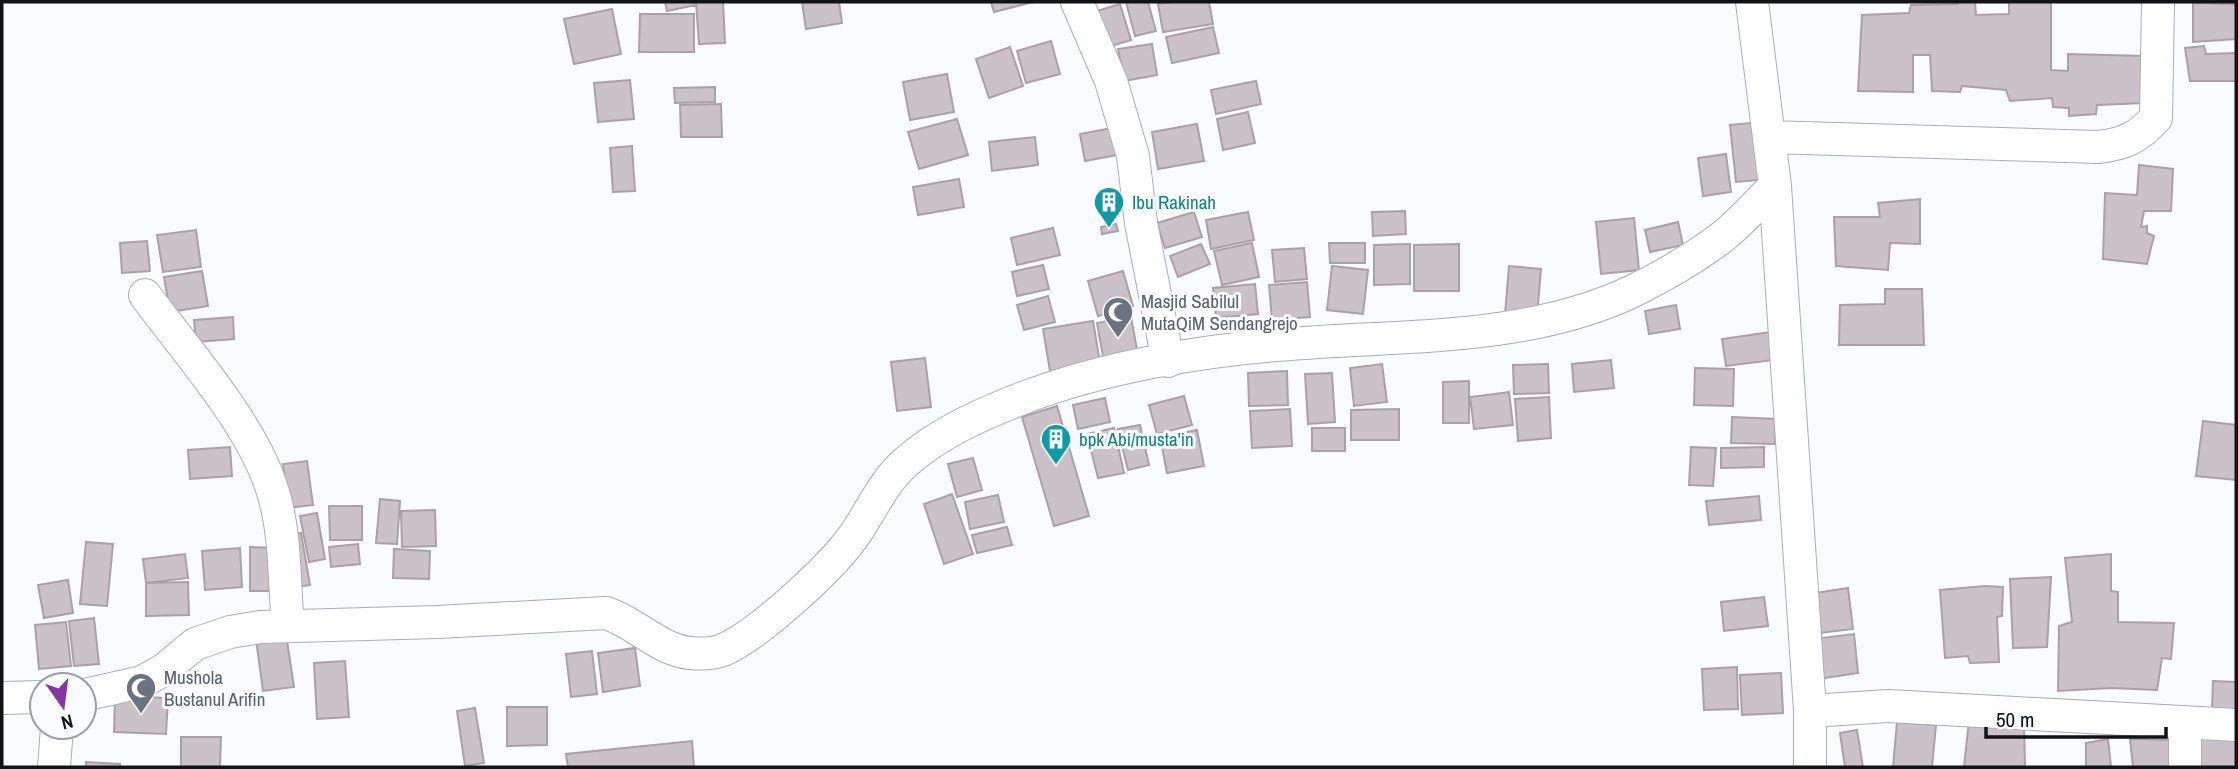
<svg xmlns="http://www.w3.org/2000/svg" width="2238" height="769" viewBox="0 0 2238 769" font-family="'Archivo Narrow',sans-serif">
	<style>
		.building { fill: #cbc2c9; stroke: #aaa1a8; stroke-width: 2 }
		.lines { fill: none; stroke-linecap: round; stroke-linejoin: round }
		.minor-casing { stroke: #aaaeb6; stroke-width: 34 }
		.minor { stroke: #fff; stroke-width: 32 }
		.labels { text-anchor: middle; dominant-baseline: central; stroke-width: 6; stroke-linejoin: round; paint-order: stroke }
		.culture-label { font-size: 19px; fill: #0d838f; stroke: #f9fbfe; text-anchor: start }
		.worship-label { font-size: 19px; fill: #5b616d; stroke: #f9fbfe; text-anchor: start }
	</style>
	<rect width="100%" height="100%" fill="#f9fbfe"/>
	<!-- building -->
	<path class="building" d="M665 2H695L696 5 667 11Z
		M696 2H723L725 43 699 44Z
		M802 2H839L842 23 806 29Z
		M991 2H1033L994 12Z
		M1126 2H1148L1156 31 1135 36Z
		M1173 2H1209L1213 24 1163 32 1158 4Z
		M1958 2H1975L1976 15 2009 14V2H2051V70L2068 71V54L2145 56 2144 103 2097 105 2096 114 2069 116V108L2053 107 2052 98 2010 101 2006 90 1962 86 1960 92 1932 91 1930 55H1913V92L1858 91 1862 15 1909 13 1911 5 1958 4Z
		M2193 3 2236 4V39L2193 42Z
		M1120 4 1131 40 1104 48 1094 12Z
		M612 9 621 54 574 64 564 19Z
		M640 14H694V52H639Z
		M1213 27 1219 53 1172 63 1166 37Z
		M1051 41 1060 74 1026 83 1017 51Z
		M1152 44 1157 75 1124 81 1118 49Z
		M2204 46 2206 54 2236 53V81H2190L2185 48Z
		M1010 47 1023 86 989 98 976 59Z
		M947 74 954 112 910 120 903 82Z
		M630 80 634 119 598 122 594 83Z
		M1256 81 1261 104 1216 114 1211 90Z
		M715 87V102L675 103 674 88Z
		M721 104 722 137H681L680 105Z
		M1248 112 1255 143 1223 150 1217 119Z
		M957 119 968 155 919 169 908 132Z
		M1762 122 1768 179 1736 182 1730 125Z
		M1197 124 1204 161 1158 169 1152 132Z
		M1112 128 1117 155 1085 161 1080 134Z
		M1035 137 1038 165 992 171 989 142Z
		M632 146 635 191 613 192 610 148Z
		M1726 154 1731 192 1703 196 1698 158Z
		M2139 165 2173 169 2171 211H2144L2141 227 2147 226V233L2154 236 2147 264 2103 259 2105 193 2137 195Z
		M959 179 964 207 918 215 913 187Z
		M1920 199V244L1890 243 1888 270 1836 266 1834 217H1880L1878 203Z
		M1405 211 1406 234 1373 236 1372 212Z
		M1194 212 1202 237 1165 248 1157 223Z
		M1248 212 1254 240 1211 249 1206 220Z
		M1634 218 1639 270 1601 274 1596 222Z
		M1678 222 1683 245 1650 252 1645 230Z
		M1116 224 1118 231 1102 234 1101 227Z
		M1053 228 1060 255 1017 265 1011 238Z
		M196 230 201 267 163 272 157 235Z
		M147 241 150 271 122 273 120 243Z
		M1252 243 1259 277 1222 285 1214 251Z
		M1329 243H1365V263H1330Z
		M1201 244 1210 264 1178 277 1170 256Z
		M1410 244V284L1374 285V245Z
		M1459 244V291H1414V245Z
		M1304 248 1307 279 1275 282 1272 250Z
		M1043 265 1049 289 1017 296 1012 272Z
		M1332 266 1368 270 1363 314 1327 310Z
		M1509 266 1541 269 1537 316 1505 314Z
		M202 271 208 306 170 312 164 277Z
		M1123 271 1133 306 1098 316 1088 281Z
		M1307 282 1310 317 1272 320 1269 285Z
		M1255 284 1258 314 1216 318 1213 288Z
		M1885 289H1922L1924 345H1839L1840 305 1885 304Z
		M1048 296 1055 322 1024 330 1017 305Z
		M1676 305 1680 329 1649 334 1645 311Z
		M233 317 234 339 196 342 194 320Z
		M1131 317 1138 355 1104 362 1097 323Z
		M1093 321 1100 363 1050 371 1043 329Z
		M1771 332 1774 360 1726 366 1722 339Z
		M925 358 931 407 897 411 891 362Z
		M1611 360 1614 388 1574 392 1572 364Z
		M1382 364 1387 402 1354 406 1350 368Z
		M1548 364 1549 393 1514 394 1513 365Z
		M1695 368 1734 369 1733 406 1694 405Z
		M1287 371 1288 405 1249 406 1248 373Z
		M1332 373 1335 422 1308 424 1305 374Z
		M1469 381V423H1443V382Z
		M1509 392 1513 425 1474 429 1470 397Z
		M1184 396 1192 425 1157 434 1149 405Z
		M1549 397 1551 438 1518 441 1515 399Z
		M1105 398 1110 422 1078 429 1073 405Z
		M1057 406 1089 516 1054 526 1022 417Z
		M1290 409 1292 446 1252 448 1250 411Z
		M1399 409V440H1351V410Z
		M1732 417 1776 419 1775 444 1731 443Z
		M2203 421 2236 425V480L2196 476Z
		M1140 425 1149 465 1128 470 1118 429Z
		M1114 428 1124 473 1098 478 1087 434Z
		M1312 428H1345V451H1312Z
		M1197 430 1204 466 1167 473 1160 437Z
		M230 447 232 476 190 479 188 450Z
		M1691 447 1716 448 1713 486 1689 485Z
		M1764 447V467L1721 468V448Z
		M973 458 982 490 957 497 948 464Z
		M307 461 313 505 289 508 283 464Z
		M952 494 973 554 944 564 924 504Z
		M998 495 1004 522 970 529 965 502Z
		M1759 496 1761 520 1709 525 1706 501Z
		M380 499 400 501 397 544 376 543Z
		M329 506H362V540H330Z
		M435 510 436 546 402 547 401 511Z
		M317 513 325 559 309 562 300 516Z
		M1007 527 1012 545 977 553 972 535Z
		M301 533 310 585 292 588 282 536Z
		M86 542 113 544 107 606 80 604Z
		M358 544 360 564 331 567 329 547Z
		M250 547 279 548 280 591H250Z
		M240 548 242 587 205 590 202 551Z
		M394 549 430 551 429 579 393 578Z
		M185 554 188 578 146 583 143 559Z
		M2111 554V591L2118 592V622L2174 623 2171 659 2162 658 2157 690 2111 688 2058 691 2059 626 2072 622 2065 558Z
		M2051 577 2047 647 2013 648 2010 579Z
		M68 580 73 613 44 618 38 585Z
		M188 582 189 615 146 616V583Z
		M1985 586 2003 587 2002 616 1997 617 1999 662 1970 663 1968 656 1945 658 1940 590Z
		M1848 588 1853 629 1820 633 1815 593Z
		M1764 597 1768 626 1724 631 1721 602Z
		M94 618 99 664 74 666 69 621Z
		M66 622 71 666 39 669 35 625Z
		M286 634 294 687 263 691 256 639Z
		M1854 634 1858 673 1818 679 1813 639Z
		M635 648 640 686 603 692 598 653Z
		M592 651 597 694 571 697 566 654Z
		M345 661 349 717 317 719 314 663Z
		M1737 667 1738 709 1704 710 1702 669Z
		M1781 673 1783 713 1742 715 1740 675Z
		M2213 681 2236 682V712L2212 711Z
		M115 696 168 698 166 734 114 732Z
		M507 707H547V745L507 746Z
		M475 708 484 763 465 766 457 711Z
		M1969 721 2024 722 2025 767H1964Z
		M1897 722 1936 725 1932 767H1893Z
		M1857 730 1863 767H1845L1840 733Z
		M2190 731 2236 733V767H2191Z
		M181 737H221L220 767H181Z
		M2108 739 2111 767H2086V743Z
		M2130 739 2170 740 2169 767H2133Z
		M692 741 694 767H568L566 754Z
		M86 762 120 764V767H86Z"/>
	<g class="lines">
		<!-- minor casing -->
		<g class="minor-casing">
			<path id="minor" d="M1077 2 1111 81 1133 156 1141 223 1168 361
				M1770 137 2098 147C2124 144 2138 138 2156 118L2158 2
				M1775 186 1810 711V767
				M145 295C187 352 253 425 273 492 286 534 284 583 288 626
				M84 695 142 682 165 669 195 644 230 632 260 627 437 622 606 613C635 622 659 650 690 653 700 654 713 654 723 650 758 635 830 569 853 537 871 512 882 483 906 462 940 432 982 414 1023 398 1104 367 1203 350 1290 344 1403 335 1526 341 1631 292 1660 278 1691 260 1717 241 1738 226 1756 204 1775 186L1752 2
				M2 698 42 697
				M1810 711 1888 706 2236 725
				M54 767 57 727
				M2185 767V723"/>
		</g>
		<!-- minor -->
		<use href="#minor" class="minor"/>
	</g>
	<!-- icons -->
	<defs>
		<g id="building-pin" transform="scale(1.575)"><path d="M0 17L-7.5 6A9.5 9.5 0 1 1 7.5 6Z" fill="#0f9aa8" stroke="#f9fbfe"/><path d="M-4-6H4V6H1V3H-1V6H-4ZM-2.5-4.3h1.7v1.8h-1.7ZM.8-4.3h1.7v1.8H.8ZM-2.5-1h1.7V.8h-1.7ZM.8-1h1.7V.8H.8Z" fill="#fff"/></g>
		<g id="mosque-pin" transform="scale(1.575)"><path d="M0 17L-7.5 6A9.5 9.5 0 1 1 7.5 6Z" fill="#6b7280" stroke="#f9fbfe"/><path d="M3.5-4.9A6 6 0 1 0 3.5 4.9A5 5 0 1 1 3.5-4.9Z" fill="#fff"/></g>
	</defs>
	<g fill-rule="evenodd">
		<use href="#building-pin" x="1109" y="202"/>
		<use href="#mosque-pin" x="1118" y="312"/>
		<use href="#building-pin" x="1056" y="439"/>
		<use href="#mosque-pin" x="141" y="688"/>
	</g>
	<g class="labels">
		<!-- culture labels -->
		<g class="culture-label">
			<text x="1132" y="202">Ibu Rakinah</text>
			<text x="1079" y="439">bpk Abi/musta'in</text>
		</g>
		<!-- worship labels -->
		<g class="worship-label">
			<text x="1141" y="301">Masjid Sabilul<tspan x="1141" dy="22">MutaQiM Sendangrejo</tspan></text>
			<text x="164" y="677">Mushola<tspan x="164" dy="22">Bustanul Arifin</tspan></text>
		</g>
	</g>
	<!-- border -->
	<rect width="2238" height="769" fill="none" stroke="#111316" stroke-width="7"/>
	<!-- north arrow -->
	<g transform="translate(63 706) rotate(166)"><circle r="33" fill="#f9fbfe" stroke="#9c9ea1" stroke-width="2"/>
	<path d="M0-5L12 26L0 18L-12 26Z" fill="#8436a7"/>
	<text y="-10" font-size="19" font-weight="bold" text-anchor="middle" fill="#111316">N</text>
	</g>
	<!-- scale -->
	<path d="M1986 727v10h180v-10" fill="none" stroke="#111316" stroke-width="3.5"/>
	<text x="1996" y="727" font-size="21" fill="#111316" stroke="#f9fbfe" stroke-width="5" paint-order="stroke">50 m</text>
</svg>
